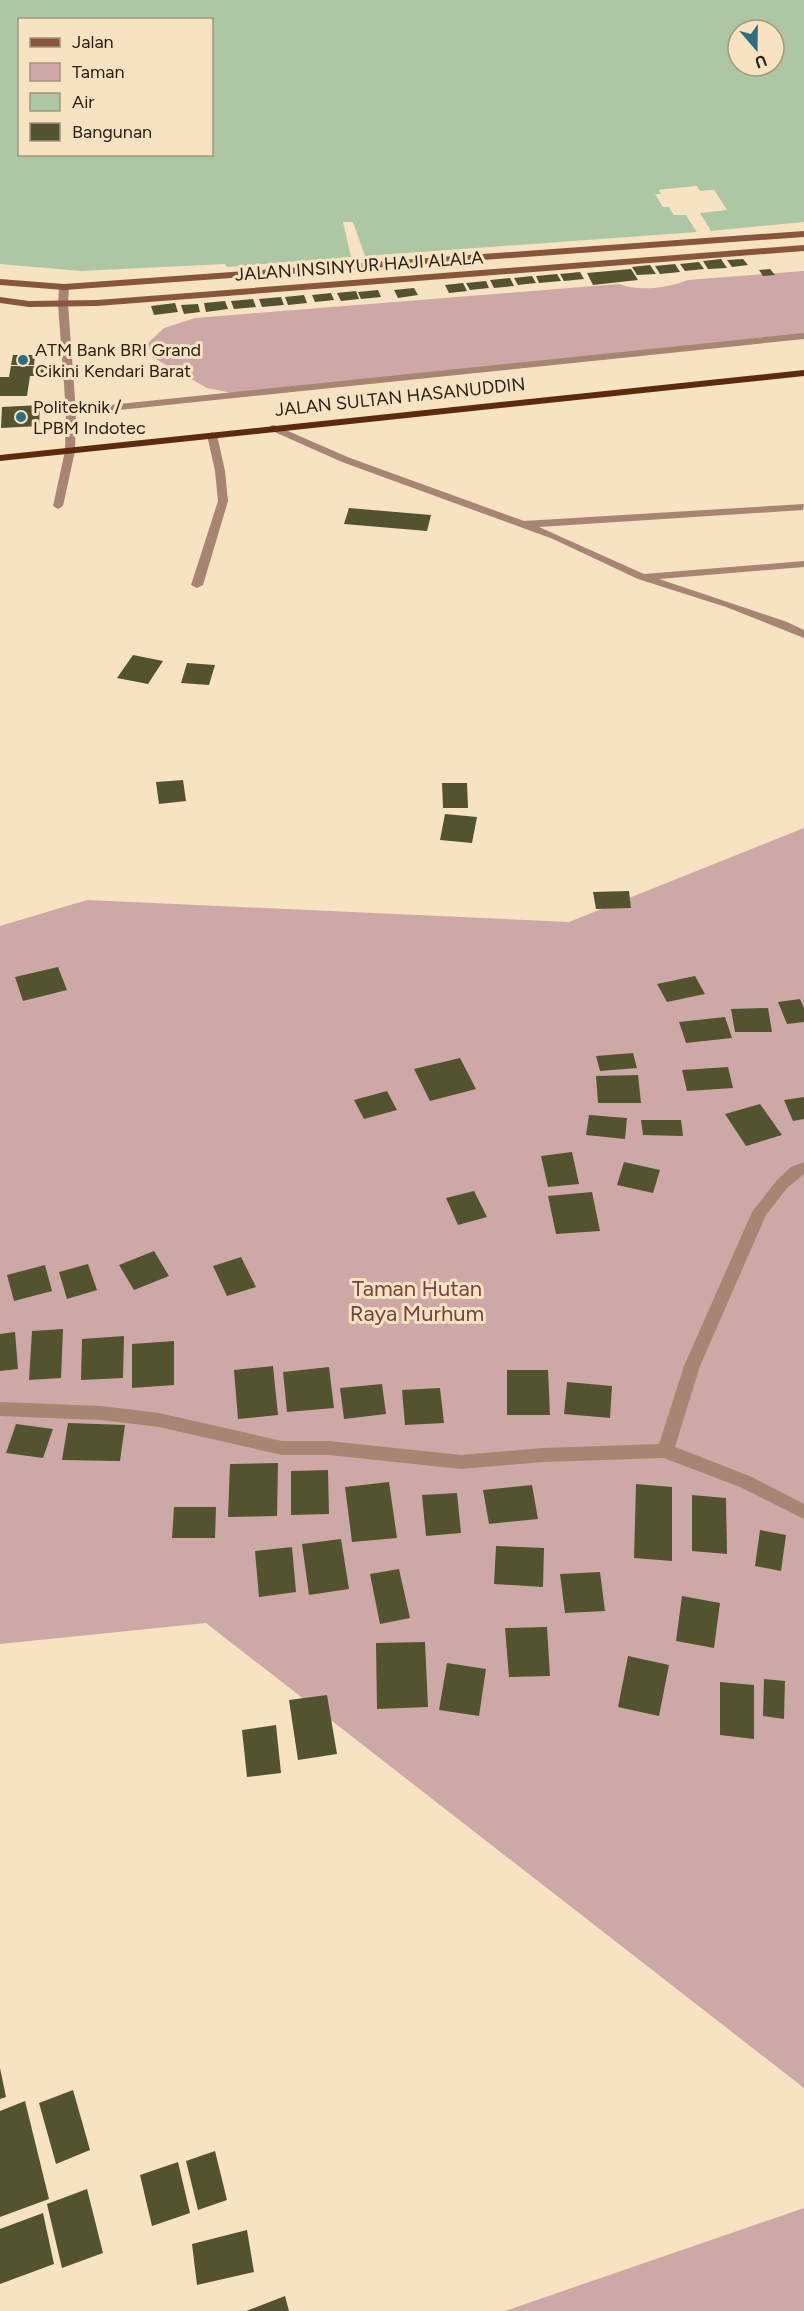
<svg xmlns="http://www.w3.org/2000/svg" width="804" height="2311" viewBox="0 0 804 2311" font-family="Figtree,sans-serif">
	<style>
		.green { fill: #cda8a7 }
		.water { fill: #adc6a4; fill-rule: evenodd }
		.pier { fill: #f7e2c2 }
		.building { fill: #54532f }
		.lines { fill: none; stroke-linecap: round; stroke-linejoin: round }
		.service { fill: #a88472; fill-rule: evenodd }
		.minor { fill: #a88472; fill-rule: evenodd }
		.secondary { fill: #88563b; fill-rule: evenodd }
		.trunk { fill: #5c2a0c; fill-rule: evenodd }
		.poi-dot { fill: #306c83; stroke: #f7e2c2; stroke-width: 2 }
		.labels { text-anchor: middle; dominant-baseline: central; stroke-width: 6; stroke-linejoin: round; paint-order: stroke }
		.far-street-label { font-size: 18px; fill: #2a2216; stroke: #f7e2c2 }
		.far-poi-label { font-size: 18px; fill: #2a2216; stroke: #f7e2c2; text-anchor: start }
		.park-label { font-size: 22px; fill: #7c3f41; stroke: #f7e2c2 }
	</style>
	<rect width="100%" height="100%" fill="#f7e2c2"/>
	<!-- green -->
	<path class="green" d="M804 271V334L242 395 207 388 152 357 148 343 164 328 195 318 619 284C639 292 668 288 688 280Z
		M804 828V2088L206 1623 0 1644V926L87 900 569 922Z
		M804 2208V2311H505Z"/>
	<!-- water -->
	<path class="water" d="M0 0H804V222L711 231 699 212 726 210 714 190 700 191 696 186 659 190 661 194H656L663 207H669L674 215H686L697 232 365 256 353 222H343L351 257 227 267 225 264 81 271 0 264ZM20 20H212V154H20ZM738 30H774V66H738Z"/>
	<!-- pier -->
	<path class="pier" d="M697 186 700 191 714 190 727 210 700 213 711 231H708L696 212 699 210 722 208 712 193 699 194 695 189 664 192V196L660 197 665 204 671 205 676 212H688L700 232H697L686 215H674L669 207H663L655 194H661L659 190Z"/>
	<!-- building -->
	<path class="building" d="M721 259 727 268 708 269 703 261Z
		M743 259 748 265 732 267 727 260Z
		M699 262 704 269 685 271 680 264Z
		M675 264 680 272 660 274 655 266Z
		M650 265 656 274 637 275 632 267Z
		M631 269 638 280 593 285 587 273Z
		M770 269 775 275 763 276 759 270Z
		M580 272 584 279 564 281 560 274Z
		M557 274 561 281 539 283 536 276Z
		M532 276 536 283 518 285 514 278Z
		M510 278 514 286 494 288 490 280Z
		M486 281 489 288 470 290 466 283Z
		M463 283 467 291 449 293 445 285Z
		M414 288 418 295 398 298 394 290Z
		M378 290 381 297 361 299 358 292Z
		M356 291 359 299 341 301 337 293Z
		M331 293 334 300 315 302 312 295Z
		M304 295 307 303 288 305 285 297Z
		M281 297 284 305 262 307 259 299Z
		M253 299 256 307 234 309 231 301Z
		M225 301 228 309 206 312 204 303Z
		M175 303 178 312 154 315 151 306Z
		M198 304 200 312 184 314 181 305Z
		M13 355H35L34 365H11Z
		M11 366H46L45 376H30L27 396H0V377H9Z
		M40 405 39 426 1 428 2 407Z
		M349 508 431 515 427 531 344 524Z
		M133 655 163 661 148 684 117 678Z
		M187 663 215 665 209 685 181 683Z
		M183 780 186 801 159 804 156 782Z
		M442 783H467L468 808H443Z
		M445 814 477 817 472 843 440 840Z
		M629 891 631 908 596 909 593 892Z
		M58 967 67 990 23 1001 15 977Z
		M695 976 705 994 667 1002 657 984Z
		M800 999 804 1008V1022L787 1024 778 1002Z
		M768 1008 772 1032H735L731 1009Z
		M725 1017 732 1038 686 1043 679 1022Z
		M633 1053 637 1068 600 1071 596 1056Z
		M460 1058 476 1089 430 1101 414 1069Z
		M728 1067 733 1088 687 1091 682 1070Z
		M638 1075 641 1103H598L596 1076Z
		M387 1091 397 1110 364 1119 354 1100Z
		M804 1097V1119L793 1121 784 1100Z
		M760 1104 782 1135 746 1146 725 1114Z
		M589 1115 627 1118 625 1139 586 1135Z
		M641 1120H681L683 1136 643 1135Z
		M572 1152 579 1184 548 1187 541 1156Z
		M624 1162 660 1170 653 1193 617 1185Z
		M474 1191 487 1217 458 1225 446 1198Z
		M592 1192 600 1231 556 1234 548 1196Z
		M154 1251 169 1276 134 1290 119 1265Z
		M241 1257 256 1287 227 1296 213 1266Z
		M88 1264 97 1290 67 1299 59 1272Z
		M45 1265 52 1291 14 1301 7 1275Z
		M63 1329 61 1378 29 1380 32 1331Z
		M15 1332 18 1369 0 1371V1334Z
		M124 1336 123 1378 81 1380 82 1339Z
		M174 1341V1385L132 1388V1344Z
		M273 1366 278 1415 238 1419 234 1370Z
		M329 1367 334 1408 287 1412 283 1372Z
		M507 1370H548L550 1415H507Z
		M567 1382 612 1386 610 1418 564 1414Z
		M382 1384 386 1414 344 1419 340 1388Z
		M440 1388 444 1423 405 1425 402 1390Z
		M68 1423 125 1425 120 1461 62 1460Z
		M16 1424 53 1429 43 1458 6 1453Z
		M278 1463 277 1516 228 1517 230 1464Z
		M328 1470 329 1514 291 1515V1471Z
		M389 1482 397 1538 352 1542 345 1487Z
		M636 1484 672 1487V1561L634 1558Z
		M532 1485 538 1519 489 1524 483 1490Z
		M457 1493 461 1533 426 1536 422 1495Z
		M692 1495 726 1498 727 1554 692 1551Z
		M174 1507H216L215 1538H172Z
		M760 1530 786 1535 781 1571 755 1566Z
		M341 1539 349 1589 309 1595 302 1544Z
		M496 1546 544 1548 543 1587 494 1584Z
		M292 1547 296 1592 259 1597 255 1551Z
		M399 1569 410 1618 380 1624 370 1574Z
		M600 1572 605 1611 565 1613 560 1574Z
		M682 1596 720 1603 714 1648 676 1641Z
		M547 1627 550 1676 509 1677 505 1628Z
		M425 1642 428 1707 377 1709 376 1643Z
		M628 1656 669 1665 659 1716 618 1707Z
		M447 1663 486 1669 479 1716 439 1710Z
		M764 1679 785 1681 784 1719 763 1716Z
		M720 1682 754 1685V1739L720 1735Z
		M327 1695 337 1754 298 1760 289 1700Z
		M276 1725 281 1773 247 1777 242 1730Z
		M0 2068 6 2097 0 2099Z
		M73 2090 90 2150 56 2164 39 2103Z
		M25 2101 49 2199 0 2217V2111Z
		M215 2151 227 2200 198 2210 186 2161Z
		M178 2162 190 2213 152 2226 140 2175Z
		M87 2189 103 2253 62 2268 47 2204Z
		M43 2213 54 2264 0 2284V2229Z
		M247 2230 254 2272 197 2285 192 2244Z
		M285 2296 289 2311H246Z"/>
	<g class="lines">
		<!-- service -->
		<path class="service" d="M804 333V339L71 415 66 412 71 409Z
			M274 425 350 458 524 521 804 504 803 510 539 527 644 574 804 561V567L659 579 787 622 804 630V638L726 607 638 579 553 539 342 462 270 430V426Z"/>
		<!-- minor -->
		<path class="minor" d="M64 284 69 287 68 304 76 412 75 451 63 506 58 509 53 506 65 451 66 412 58 304 59 287Z
			M212 432 217 435 225 471 228 501 203 585 197 588 191 585 218 501 215 471 207 435Z
			M804 1162V1174L787 1188 766 1215 700 1366 675 1447 752 1477 804 1504V1519L740 1487 664 1458 543 1462 461 1469 329 1455H282L159 1427 101 1420 0 1416V1402L101 1406 159 1413 282 1441H329L461 1455 543 1448 659 1444 684 1366 752 1212 777 1180 791 1167Z"/>
		<!-- secondary -->
		<path class="secondary" d="M804 231V237L64 290 0 285V279L64 284Z
			M804 245V251L97 306 29 307 0 303V297L29 301 97 300Z"/>
		<!-- trunk -->
		<path class="trunk" d="M804 370V376L0 461V455Z"/>
	</g>
	<!-- markers -->
	<g class="poi-dot">
		<circle cx="23" cy="360" r="6"/>
		<circle cx="21" cy="417" r="6"/>
	</g>
	<g class="labels">
		<!-- far-street labels -->
		<g class="far-street-label">
			<text transform="translate(359 266) rotate(-4)">JALAN INSINYUR HAJI ALALA</text>
			<text transform="translate(400 397) rotate(-6)">JALAN SULTAN HASANUDDIN</text>
		</g>
		<!-- far-poi labels -->
		<g class="far-poi-label">
			<text x="35" y="350">ATM Bank BRI Grand<tspan x="35" dy="21">Cikini Kendari Barat</tspan></text>
			<text x="33" y="407">Politeknik /<tspan x="33" dy="21">LPBM Indotec</tspan></text>
		</g>
		<!-- park labels -->
		<g class="park-label">
			<text x="417" y="1288">Taman Hutan<tspan x="417" dy="25">Raya Murhum</tspan></text>
		</g>
	</g>
	<!-- legend -->
	<rect x="18" y="18" width="195" height="138" fill="#f7e2c2" stroke="#a5957d" stroke-width="1.5"/>
	<rect x="30" y="38" width="30" height="9" fill="#88563b" stroke="#a5957d" stroke-width="1.5"/>
	<text x="72" y="48" font-size="18" fill="#2a2216">Jalan</text>
	<rect x="30" y="63" width="30" height="18" fill="#cda8a7" stroke="#a5957d" stroke-width="1.5"/>
	<text x="72" y="78" font-size="18" fill="#2a2216">Taman</text>
	<rect x="30" y="93" width="30" height="18" fill="#adc6a4" stroke="#a5957d" stroke-width="1.5"/>
	<text x="72" y="108" font-size="18" fill="#2a2216">Air</text>
	<rect x="30" y="123" width="30" height="18" fill="#54532f" stroke="#a5957d" stroke-width="1.5"/>
	<text x="72" y="138" font-size="18" fill="#2a2216">Bangunan</text>
	<!-- north arrow -->
	<g transform="translate(756 48) rotate(160)"><circle r="28" fill="#f7e2c2" stroke="#a5957d" stroke-width="1.5"/>
	<path d="M0-4.5L10 22L0 15L-10 22Z" fill="#306c83"/>
	<text y="-9" font-size="16" font-weight="bold" text-anchor="middle" fill="#2a2216">U</text>
	</g>
</svg>
